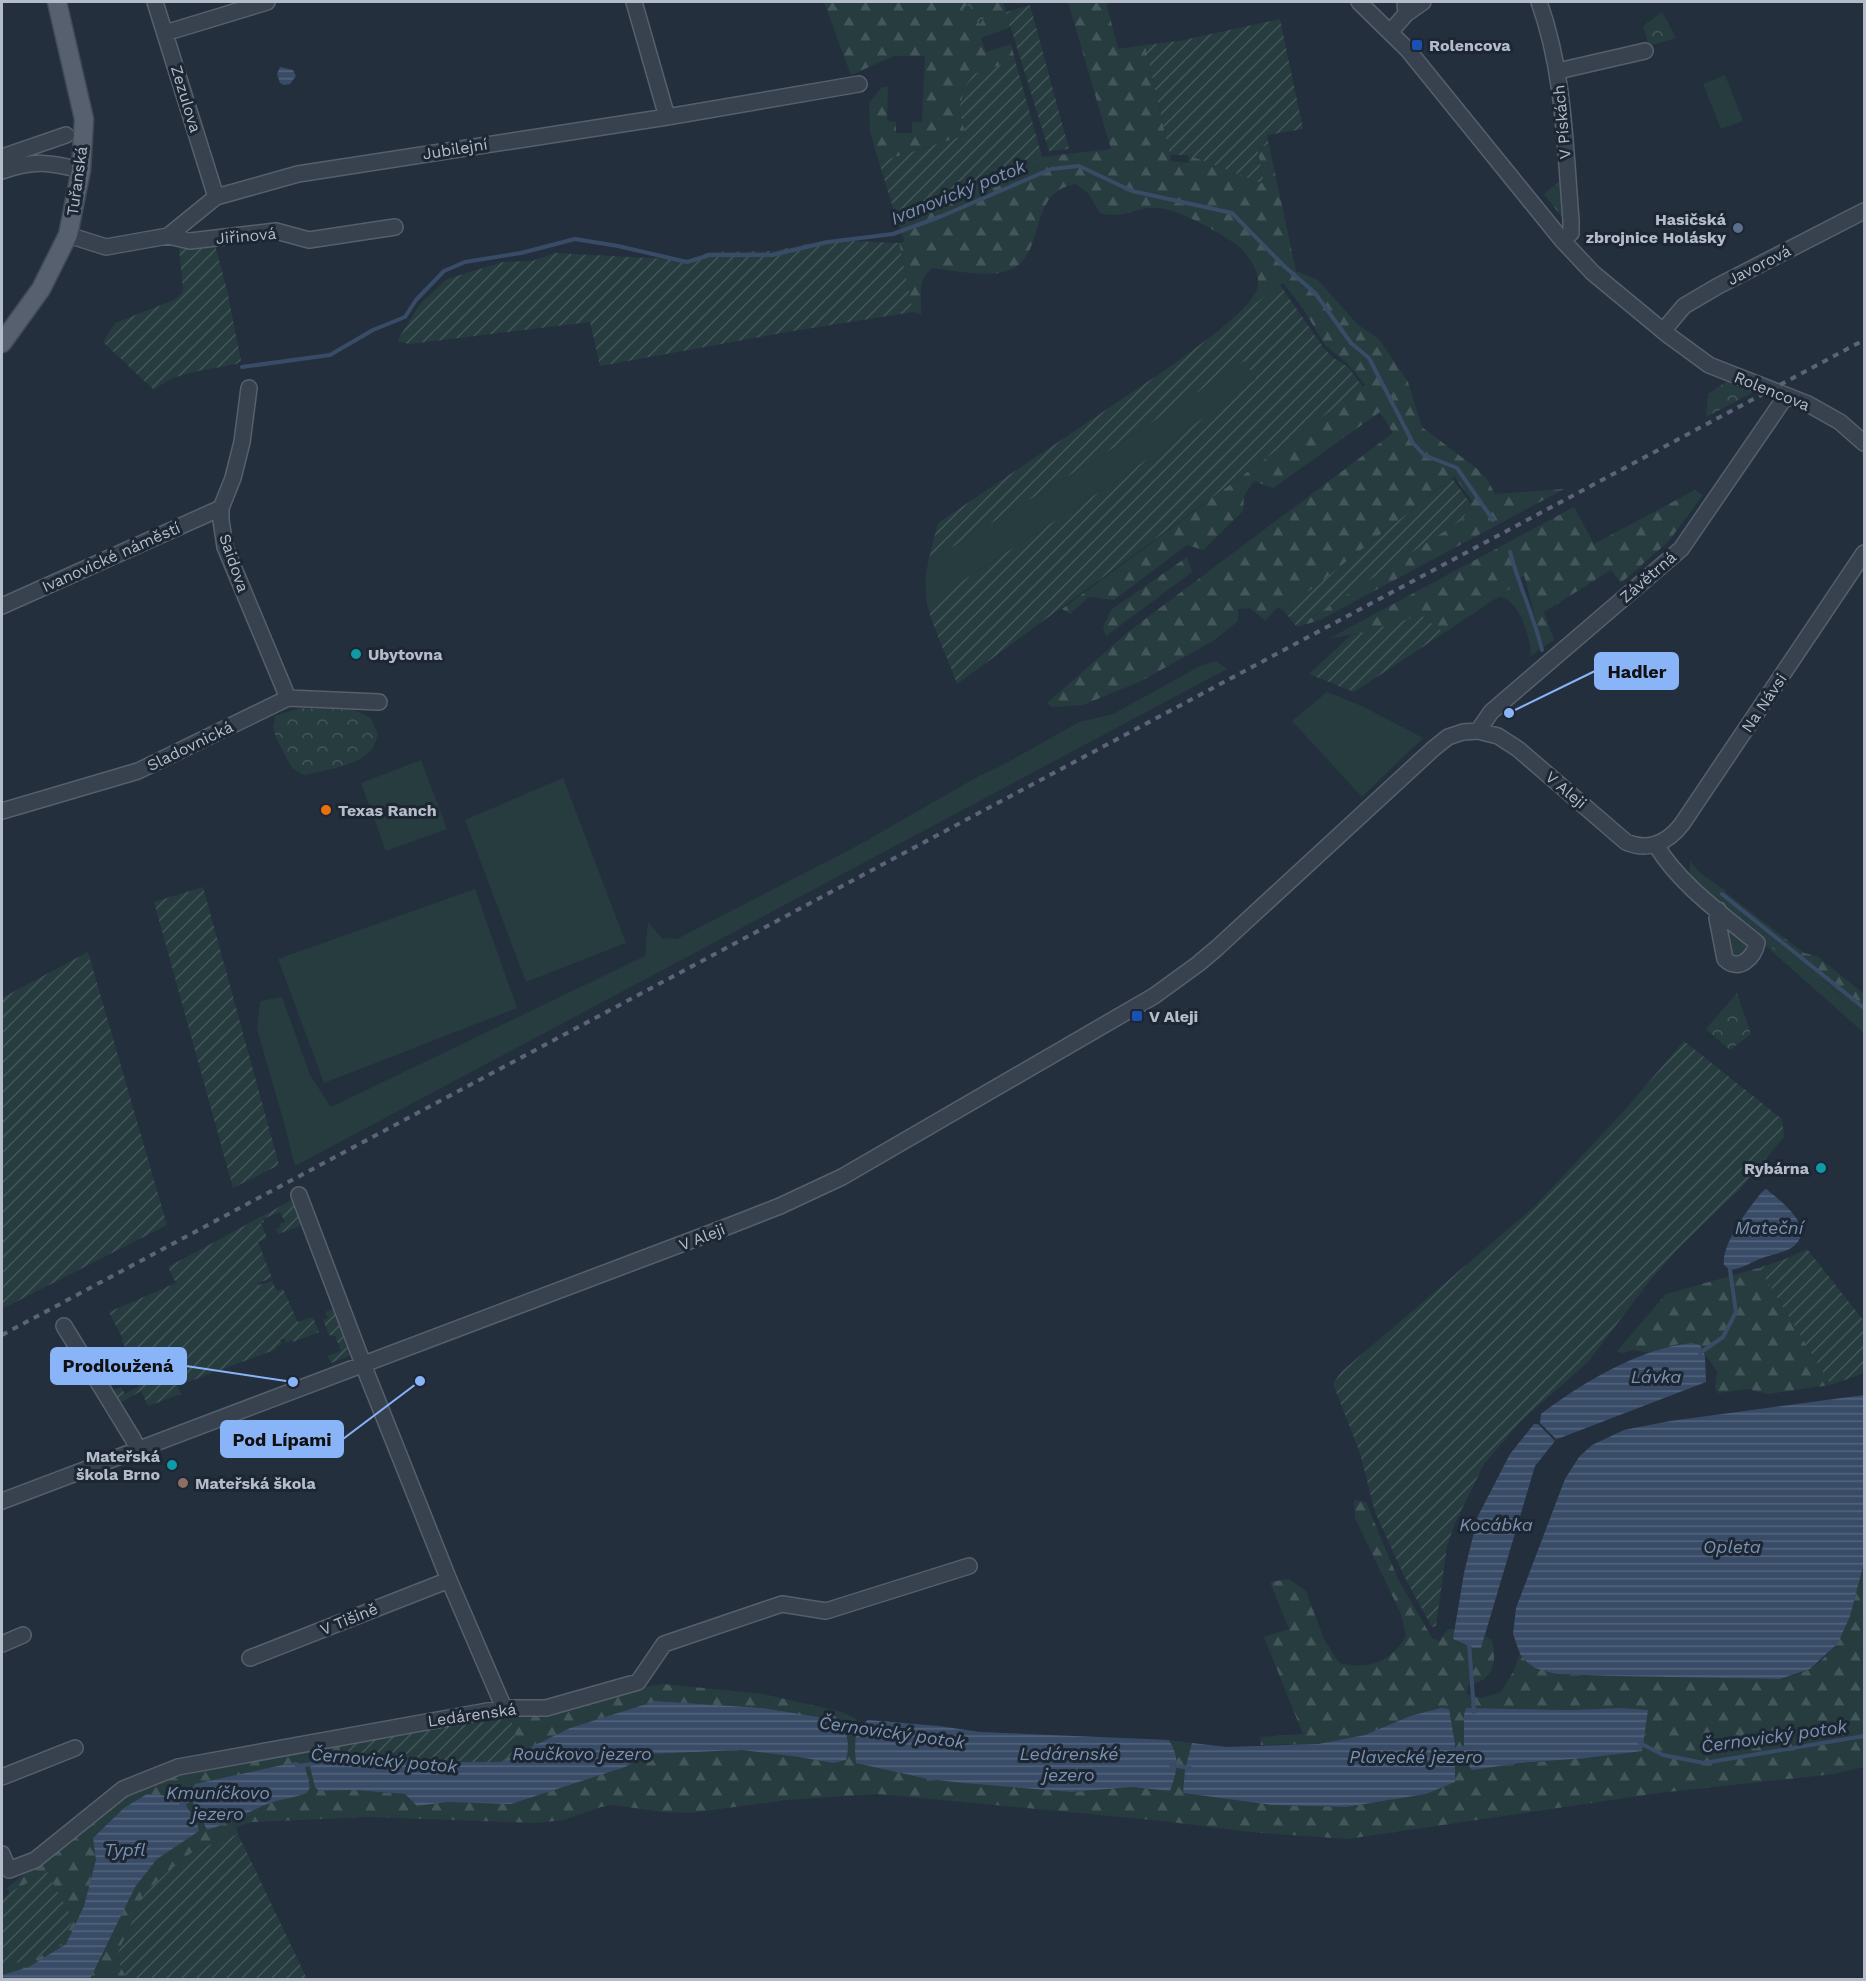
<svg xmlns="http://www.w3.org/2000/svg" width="1866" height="1981" viewBox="0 0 1866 1981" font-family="'Work Sans',sans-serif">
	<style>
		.grass { fill: #263c3f }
		.forest { fill: url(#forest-firs); fill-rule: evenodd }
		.park { fill: url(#park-crowns) }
		.garden { fill: url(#garden-furrows) }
		.water { fill: url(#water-rules) }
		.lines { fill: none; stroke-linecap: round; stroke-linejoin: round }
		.stream { stroke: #394c67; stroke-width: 4 }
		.minor-casing { stroke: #565f6c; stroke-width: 18 }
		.major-casing { stroke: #414a57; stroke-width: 21 }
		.minor { stroke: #38414e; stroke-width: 15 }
		.major { stroke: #56606e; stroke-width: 18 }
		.rail { stroke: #5a6575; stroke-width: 4; stroke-dasharray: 6 6; stroke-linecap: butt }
		.transit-dot { fill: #1a4fb4; stroke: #1d2633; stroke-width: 2 }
		.service-dot { fill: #5c6f8a; stroke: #1d2633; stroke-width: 2 }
		.culture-dot { fill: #0f9aa8; stroke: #1d2633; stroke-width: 2 }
		.food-dot { fill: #e8710a; stroke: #1d2633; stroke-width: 2 }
		.education-dot { fill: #8d6e63; stroke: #1d2633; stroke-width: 2 }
		.labels { text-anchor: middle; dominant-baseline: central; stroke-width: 6; stroke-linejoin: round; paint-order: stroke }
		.poi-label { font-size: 16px; font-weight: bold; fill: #b4bcc9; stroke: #1d2633; text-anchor: start }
		.street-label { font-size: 16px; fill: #b4bcc9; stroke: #1d2633 }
		.water-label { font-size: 18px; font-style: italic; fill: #7c92b1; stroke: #1d2633 }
		.leader { fill: none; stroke: #8ab4f8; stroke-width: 2 }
		.callout-dot { fill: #8ab4f8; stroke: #1d2633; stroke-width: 2 }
		.callout { fill: #8ab4f8; stroke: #8ab4f8; stroke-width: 2 }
		.callout-label { font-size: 18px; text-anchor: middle; font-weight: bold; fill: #111 }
	</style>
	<defs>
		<pattern id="forest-firs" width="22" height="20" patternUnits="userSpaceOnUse" patternTransform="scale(1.5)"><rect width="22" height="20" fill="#263c3f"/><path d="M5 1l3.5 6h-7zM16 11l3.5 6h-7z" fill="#435659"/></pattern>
		<pattern id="park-crowns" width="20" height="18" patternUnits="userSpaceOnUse" patternTransform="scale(1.5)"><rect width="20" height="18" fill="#263c3f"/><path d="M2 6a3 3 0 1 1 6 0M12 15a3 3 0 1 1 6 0" fill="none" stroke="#435659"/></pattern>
		<pattern id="garden-furrows" width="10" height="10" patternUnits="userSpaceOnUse" patternTransform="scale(1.5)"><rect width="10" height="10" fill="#263c3f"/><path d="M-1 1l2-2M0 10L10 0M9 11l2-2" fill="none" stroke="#435659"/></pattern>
		<pattern id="water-rules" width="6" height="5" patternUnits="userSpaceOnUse" patternTransform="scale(1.5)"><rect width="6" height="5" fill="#394c67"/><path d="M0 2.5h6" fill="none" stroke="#53647b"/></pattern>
	</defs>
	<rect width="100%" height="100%" fill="#242f3e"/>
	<!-- grass -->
	<path class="grass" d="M1725 75 1743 121 1721 129 1703 84Z
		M1245 360 1257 379 1124 476 927 604 925 581 928 562 1107 452Z
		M1517 581C1528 603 1535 625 1540 649L1531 656C1530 638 1520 600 1500 597Z
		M1216 661 1227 669 295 1166 285 1126 257 1029 260 1001 282 997 310 1075 331 1107 645 956 648 922 662 938 677 939 857 846 979 776 1001 766 1079 722 1113 714 1200 666Z
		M1327 692 1362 706 1423 738 1362 797 1292 721Z
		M421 760 447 829 386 851 361 783Z
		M563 778 626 943 526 982 465 820Z
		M1690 861 1700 873 1726 891 1718 902 1804 975 1827 983 1864 1020V1033L1689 878Z
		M475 889 517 1008 324 1083 278 959Z
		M1724 923 1748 943 1749 947 1742 957H1736L1728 951Z"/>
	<!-- forest -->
	<path class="forest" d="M824 2H1003L1011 27 981 38 986 52 1011 44 1015 60 974 74 959 110 966 135 879 162 870 132 869 103 882 87H888L887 121 896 122V133H912V122H922L925 56H894L851 75Z
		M1068 2H1106L1118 49 1145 45 1171 161 1189 163 1188 155 1264 183 1257 147 1269 145 1296 271 1318 280 1358 325 1379 339 1408 382 1422 427 1476 468 1487 479 1495 494 1564 489 1320 620 1297 627 1463 519 1470 503 1473 502 1454 476 1284 611 1278 607 1265 621 1250 608 1238 609V621L1213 641 1141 681 1083 705 1052 707 1047 703 1128 632 1393 433 1380 412 1273 488 1254 481 1244 496 1243 511 1203 550 1187 545 1114 600 1089 597 1070 614 1062 609 1365 385 1348 364 1325 345 1302 307 1283 283 1209 339C1222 327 1256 302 1258 285 1260 271 1247 253 1237 245 1221 233 1178 209 1158 208 1137 206 1124 220 1100 213L1088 193 1075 184C1067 186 1060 188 1054 194 1031 215 1041 260 1007 271 987 278 953 270 932 268 916 282 922 295 921 315L913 312 899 243 905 242 894 211 942 198 1042 157 1111 149Z
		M1695 490 1703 495 1668 542 1621 583 1611 570 1544 612 1554 640 1543 647 1524 575 1500 597 1495 599 1444 633 1421 615C1391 625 1361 635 1330 638L1574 507 1594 544Z
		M1187 557 1192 572 1106 636 1103 627 1111 610Z
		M1725 892 1804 953 1817 956 1864 994V1020L1828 983 1804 975 1718 902Z
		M1759 1268 1831 1385 1767 1394 1748 1389 1718 1393 1715 1388 1717 1371 1703 1352 1678 1344 1649 1353 1634 1350 1621 1353 1617 1351 1666 1294Z
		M1354 1500 1366 1502 1398 1579 1432 1638 1439 1641 1448 1629H1455L1453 1640 1473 1648H1481L1485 1636 1492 1640C1497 1666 1494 1678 1468 1686L1466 1694 1482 1698 1501 1692 1513 1672 1520 1654 1527 1662 1556 1674 1780 1679C1790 1676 1802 1674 1811 1668 1847 1646 1854 1600 1864 1563V1767L1834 1774 1659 1793 1348 1839 1249 1832 1163 1821 877 1794 786 1800 690 1813 663 1812 613 1805 601 1807 564 1820 536 1823 367 1817 252 1822 236 1827 238 1834 194 1851 173 1867 145 1893 116 1957 127 1979 2 1980V1967L41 1956 7 1888 122 1795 156 1777 339 1740 341 1756H318L319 1791 353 1790 405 1794 417 1806 447 1802 511 1804 625 1767 648 1754 742 1750 799 1757 833 1763 762 1708 657 1701 570 1728 521 1753 508 1710 663 1684 763 1694 842 1712 855 1718 859 1726 856 1729 928 1779 1071 1792 1132 1787 1170 1791 1171 1744 1169 1740 1192 1743 1185 1769 1183 1793 1271 1805 1346 1807 1426 1794 1441 1708 1410 1716 1365 1735 1318 1744 1261 1745 1260 1737 1303 1734 1264 1637 1289 1629 1270 1582 1289 1579 1306 1591 1324 1639 1339 1663C1367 1670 1392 1662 1406 1636L1401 1614 1355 1518ZM1467 1708 1571 1710 1622 1708 1648 1710 1611 1754C1565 1761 1518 1762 1472 1770L1464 1759V1715ZM310 1787 307 1793C294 1798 279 1799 265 1805 246 1813 228 1824 207 1830L199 1817Z"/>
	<!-- park -->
	<path class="park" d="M971 2H979L986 14 980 24 962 9Z
		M1662 12 1676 38 1649 46 1643 26Z
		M1560 181 1566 220 1565 221 1544 194Z
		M1726 382 1748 389 1752 393 1706 417 1708 394Z
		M300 708 355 710 371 718 378 735C376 739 375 746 372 749 361 765 323 771 304 775L292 768 276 738 273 727 275 716Z
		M1737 993 1751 1034 1730 1050 1706 1029Z"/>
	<!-- garden -->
	<path class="garden" d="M1030 5 1069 149 1049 151 1006 12Z
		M1280 19 1303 129 1267 135 1269 145 1257 147 1264 184 1188 155H1170L1145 45 1179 41Z
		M1015 60 1042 157 942 198 894 211 879 162 966 135 959 110 965 86 974 74Z
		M828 240 899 243 913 312 787 332 600 366 590 322 409 344 397 341 421 303 447 279 503 262 532 261 555 253 688 260 710 252 773 251Z
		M215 245 227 290 241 361 236 364C210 370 175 371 154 390L103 342 115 323 174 300 181 294 183 289 179 248Z
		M1280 285 1323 347 1332 357 1348 367 1363 387 957 684C948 657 934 632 927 604L1124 476 1256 379 1244 361 1107 452 928 562 938 523 1174 364Z
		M1452 478 1470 503 1463 519 1297 627 1284 611Z
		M1421 615 1444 633 1354 692 1309 674 1350 636 1393 624Z
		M203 887 279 1165 233 1188 154 902Z
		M88 952 167 1225 2 1309V998Z
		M1684 1041 1782 1119 1784 1137 1740 1189 1681 1246 1651 1279 1588 1362 1521 1421 1484 1464 1455 1523 1447 1546 1436 1626 1432 1627 1406 1580 1375 1512 1360 1453 1333 1384 1341 1372 1534 1207 1624 1111Z
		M294 1199 303 1225 278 1234 276 1229 280 1227V1224L285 1222 280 1212 263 1219 264 1222 261 1223 267 1238 258 1242 272 1278 258 1283 259 1285 272 1281 277 1291 283 1289 298 1322 313 1317 319 1332 293 1342 292 1340 286 1343 284 1338 280 1340 282 1344 276 1347 277 1349 188 1382 183 1370 173 1375 181 1394 148 1406 141 1391 118 1404 111 1392 121 1387 125 1394 139 1386 135 1378 143 1374 138 1367 142 1365 139 1358 141 1357 135 1347 127 1350 121 1340 123 1339 109 1312 176 1283 168 1267Z
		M1807 1249 1864 1321V1373L1831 1385 1759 1268 1788 1258Z
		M335 1308 352 1355 331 1363 328 1356 341 1351 335 1336 329 1335 323 1320 328 1318 325 1312Z
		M508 1710 521 1753 501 1762H435L373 1757 341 1756 339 1740Z
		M238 1834 307 1979H127L116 1957 145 1893 173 1867 194 1851Z
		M47 1872 73 1920 61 1944 41 1956 2 1967V1900L9 1893Z"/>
	<!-- water -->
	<path class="water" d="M280 67 293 70 296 76 290 84 284 85 280 83 277 74Z
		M1766 1189C1778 1199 1816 1226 1795 1245 1788 1252 1774 1254 1765 1257 1753 1261 1742 1269 1730 1270L1724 1265C1721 1244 1749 1208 1761 1193Z
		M1692 1343 1700 1345 1705 1356 1706 1382 1560 1438 1556 1439 1540 1423 1541 1414C1580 1384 1642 1347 1692 1343Z
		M1864 1395V1563L1850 1616 1838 1643 1810 1669 1780 1679 1615 1676 1556 1674 1535 1668 1527 1662 1520 1654 1513 1634 1516 1608 1565 1479 1579 1457 1592 1445 1624 1430 1670 1421Z
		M1534 1424H1538L1555 1441 1535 1466 1481 1648H1473L1453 1639 1464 1573 1478 1516 1510 1454Z
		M656 1701 762 1708 843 1721C847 1736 850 1745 846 1760L833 1763 799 1757 742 1750 648 1754 625 1767 511 1804 447 1802 417 1806 405 1794 353 1790 319 1791 315 1787 309 1763 318 1756 373 1757 435 1762H501L570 1728Z
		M1441 1708 1449 1709 1455 1744V1782L1426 1794 1346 1807 1272 1805 1183 1793 1185 1769 1192 1743 1227 1747 1318 1744 1365 1735 1410 1716Z
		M1466 1708 1571 1710 1622 1708 1648 1710 1642 1751 1585 1758 1521 1763 1472 1770 1464 1759V1715Z
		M868 1720 939 1726 980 1732 1169 1740C1181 1761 1177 1770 1170 1791L1132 1787 1071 1792 963 1783 928 1779 856 1763 855 1751 856 1729Z
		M296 1762 305 1767 310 1787 307 1793C294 1798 279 1799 265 1805 246 1813 228 1824 207 1830L189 1795 195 1784Z
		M147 1794 181 1797 197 1823 199 1831 157 1859 135 1887 90 1979H2V1975L29 1967 66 1944 84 1906 96 1860 93 1838 124 1808Z"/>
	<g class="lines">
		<!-- stream -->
		<path class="stream" d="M242 367 330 355 373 330 405 317 416 300 444 271 465 262 521 253 575 239 618 246 687 262 710 255H772L828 242 893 234 942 216 1051 169 1079 166 1132 191 1232 213 1284 266 1315 293 1351 343 1369 358 1413 443 1424 455 1457 468 1493 520
			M1510 552C1519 586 1534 616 1542 650
			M1722 894 1864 1008
			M1700 1353 1723 1337 1736 1312 1730 1270
			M1469 1642 1474 1712
			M1640 1743 1663 1755 1704 1763 1864 1736
			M1452 1750 1468 1747
			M1171 1765 1191 1768
			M297 1766 313 1764
			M181 1805 195 1797"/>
		<!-- minor casing -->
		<g class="minor-casing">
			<path id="minor" d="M155 2 216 197
				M634 2 667 117
				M1359 2 1408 50 1562 240 1593 273 1668 335 1709 365 1808 404 1840 422 1864 443
				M1539 2C1564 71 1565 146 1571 220V233L1562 240
				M1406 14 1423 2
				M1391 31 1406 14 1405 2
				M165 33 267 2
				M1558 71 1645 51
				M2 157 66 135
				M2 171C34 160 49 162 81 170
				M68 235 106 247 168 236 216 197 298 174 667 117 859 84
				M168 236 190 241 276 231 309 240 395 227
				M1663 331 1684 306 1718 286 1864 211
				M249 388 242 442 233 478 221 508V520L225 547 288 698
				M2 606 221 508
				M1478 731 1491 712 1681 549 1786 396
				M2 811 138 771 288 698 379 702
				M1656 845C1680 885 1722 914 1757 943 1754 957 1739 973 1725 959L1717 918 1718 910
				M299 1195 368 1377 449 1580 504 1708
				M64 1326 133 1439 138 1450
				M2 1501 729 1226 780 1206 842 1177 1154 996 1198 964 1217 948 1433 749 1448 737 1463 732 1478 731 1498 736 1518 749 1626 842C1649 852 1668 842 1682 824L1864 553
				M2 1644 23 1635
				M250 1658 449 1580
				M2 1777 75 1748
				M2 1854 9 1870 35 1860 123 1789 178 1767 504 1708H546L638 1682 664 1644 782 1604 826 1611 969 1566"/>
		</g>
		<!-- major casing -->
		<g class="major-casing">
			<path id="major" d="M2 343 41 289 68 235 81 170 84 119 57 2"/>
		</g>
		<!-- minor -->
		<use href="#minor" class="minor"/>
		<!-- major -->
		<use href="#major" class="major"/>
		<!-- rail -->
		<path class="rail" d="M2 1335 1864 340"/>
	</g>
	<!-- markers -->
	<g class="transit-dot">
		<rect x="1411" y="39" width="12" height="12" rx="3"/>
		<rect x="1131" y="1010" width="12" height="12" rx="3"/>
	</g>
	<circle class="service-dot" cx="1738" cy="228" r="6"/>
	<g class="culture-dot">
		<circle cx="356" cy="654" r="6"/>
		<circle cx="1821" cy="1168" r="6"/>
		<circle cx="172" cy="1465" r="6"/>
	</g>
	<circle class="food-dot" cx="326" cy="810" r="6"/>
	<circle class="education-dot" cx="183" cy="1483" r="6"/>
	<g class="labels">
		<!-- poi labels -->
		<g class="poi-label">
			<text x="1429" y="45">Rolencova</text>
			<text x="1726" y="219" text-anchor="end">Hasičská<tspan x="1726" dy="18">zbrojnice Holásky</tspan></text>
			<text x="368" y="654">Ubytovna</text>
			<text x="338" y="810">Texas Ranch</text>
			<text x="1149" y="1016">V Aleji</text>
			<text x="1809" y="1168" text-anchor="end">Rybárna</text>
			<text x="160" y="1456" text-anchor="end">Mateřská<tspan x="160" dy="18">škola Brno</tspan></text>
			<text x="195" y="1483">Mateřská škola</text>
		</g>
		<!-- street labels -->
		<g class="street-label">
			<text transform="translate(186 99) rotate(73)">Zezulova</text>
			<text transform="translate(1562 122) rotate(-95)">V Pískách</text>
			<text transform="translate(455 149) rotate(-9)">Jubilejní</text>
			<text transform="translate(77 181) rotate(-82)">Tuřanská</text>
			<text transform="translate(246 236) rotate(-5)">Jiřinová</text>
			<text transform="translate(1759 265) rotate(-27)">Javorová</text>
			<text transform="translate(1772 391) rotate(22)">Rolencova</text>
			<text transform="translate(111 557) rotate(-24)">Ivanovické náměstí</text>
			<text transform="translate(234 563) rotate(71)">Saidova</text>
			<text transform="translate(1648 577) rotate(-41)">Závětrná</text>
			<text transform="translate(1764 703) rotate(-56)">Na Návsi</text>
			<text transform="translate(190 746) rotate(-26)">Sladovnická</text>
			<text transform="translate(1566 790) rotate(40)">V Aleji</text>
			<text transform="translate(702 1237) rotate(-21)">V Aleji</text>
			<text transform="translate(349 1619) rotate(-22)">V Tišině</text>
			<text transform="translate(472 1715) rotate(-8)">Ledárenská</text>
		</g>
		<!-- water labels -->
		<g class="water-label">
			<text transform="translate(958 192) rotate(-22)">Ivanovický potok</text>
			<text x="1769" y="1227">Mateční</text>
			<text x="1656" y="1376">Lávka</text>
			<text x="1496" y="1524">Kocábka</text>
			<text x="1732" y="1546">Opleta</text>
			<text transform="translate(892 1732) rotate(8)">Černovický potok</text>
			<text transform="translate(1774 1736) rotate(-8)">Černovický potok</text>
			<text x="582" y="1753">Roučkovo jezero</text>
			<text x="1069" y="1753">Ledárenské<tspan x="1069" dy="21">jezero</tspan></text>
			<text x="1416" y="1756">Plavecké jezero</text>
			<text transform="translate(384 1760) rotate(5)">Černovický potok</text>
			<text x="218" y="1792">Kmuníčkovo<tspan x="218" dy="21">jezero</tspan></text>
			<text x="125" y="1849">Typfl</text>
		</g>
	</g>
	<!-- callouts -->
	<path class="leader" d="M1509 713L1595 671M293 1382L186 1366M420 1381L343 1439"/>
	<g class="callout-dot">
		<circle cx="1509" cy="713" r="6"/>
		<circle cx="293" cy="1382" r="6"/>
		<circle cx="420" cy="1381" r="6"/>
	</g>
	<g class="callout">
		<rect x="1595" y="653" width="83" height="36" rx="6"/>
		<rect x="51" y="1348" width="135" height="36" rx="6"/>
		<rect x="221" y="1421" width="122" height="36" rx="6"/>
	</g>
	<g class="callout-label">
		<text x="1637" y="678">Hadler</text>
		<text x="118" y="1372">Prodloužená</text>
		<text x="282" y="1446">Pod Lípami</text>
	</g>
	<!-- border -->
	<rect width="1866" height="1981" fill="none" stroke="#b4bcc9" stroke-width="6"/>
</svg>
